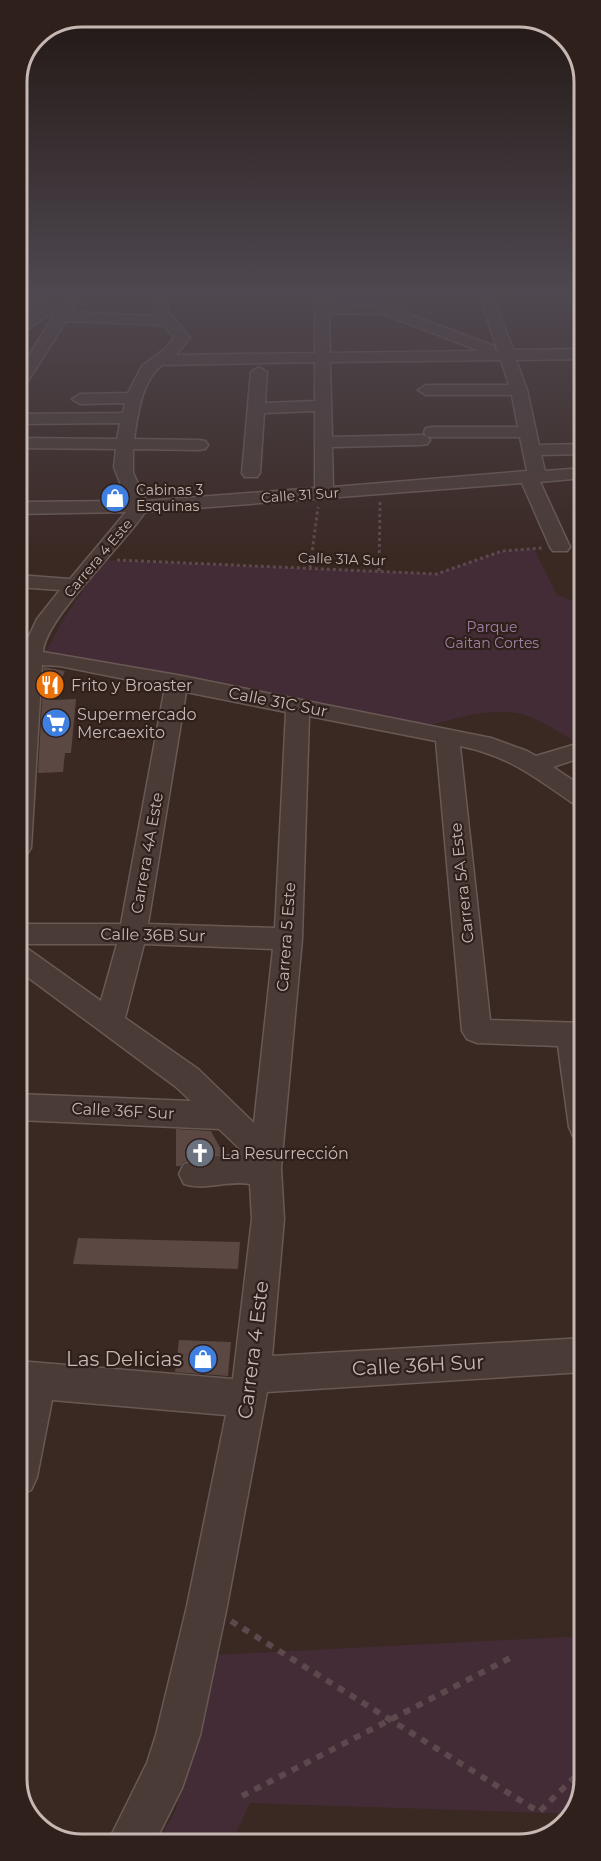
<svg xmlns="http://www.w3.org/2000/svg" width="601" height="1861" viewBox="0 0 601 1861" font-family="Montserrat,sans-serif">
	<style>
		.green { fill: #432c36 }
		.building { fill: #5c4842 }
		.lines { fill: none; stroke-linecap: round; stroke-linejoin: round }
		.minor-casing { stroke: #685955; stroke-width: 3 }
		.path-far1 { stroke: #5c484d; stroke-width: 3; stroke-dasharray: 3 3; stroke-linecap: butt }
		.path { stroke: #5c484d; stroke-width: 6; stroke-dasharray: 7 7; stroke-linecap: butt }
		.minor { fill: #4a3b37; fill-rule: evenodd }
		.labels { text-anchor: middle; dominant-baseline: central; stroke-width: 4.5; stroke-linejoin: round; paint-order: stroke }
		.far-poi-label { font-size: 14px; fill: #c6b7b2; stroke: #2f201c; text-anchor: start }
		.far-street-label { font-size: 14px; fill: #c6b7b2; stroke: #2f201c }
		.far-park-label { font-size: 14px; fill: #a080a6; stroke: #2f201c }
		.poi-label { font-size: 16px; fill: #c6b7b2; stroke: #2f201c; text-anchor: start }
		.street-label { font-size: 16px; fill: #c6b7b2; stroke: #2f201c }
		.near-street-label { font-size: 20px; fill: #c6b7b2; stroke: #2f201c }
		.near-poi-label { font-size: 20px; fill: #c6b7b2; stroke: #2f201c; text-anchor: end }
		.rim { fill: none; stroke: #c6b7b2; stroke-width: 3 }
	</style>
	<rect width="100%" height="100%" fill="#3a2823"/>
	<!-- green -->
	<path class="green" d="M329 292H381L383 305H329Z
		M534 549 557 595 583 604V739L574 741C559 732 543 721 525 715 495 706 459 718 429 725L46 651 66 615 104 560 437 574 502 551Z
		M584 1636V1780L573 1814 250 1803 231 1844H156L175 1812 203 1721 213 1655Z"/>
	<!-- building -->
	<path class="building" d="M44 667 65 671 53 700 76 699 71 753H65L63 772 38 773Z
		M176 1129 211 1131 223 1153 183 1162 181 1166H176Z
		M78 1238 240 1242 238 1269 73 1264Z
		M179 1340 231 1342 228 1376 175 1372Z"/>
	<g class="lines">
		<!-- minor casing -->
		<g class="minor-casing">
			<path id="minor" d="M70 292H84L71 312 156 316 153 311V292H167V310L190 338 176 355 315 353V292H329V304L390 307 494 346 495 351H498L478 292H492L513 350 583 349V359L516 360 527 390 539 445 583 444V454L541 455 545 471 583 468V478L540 482 570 547 567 551H553L550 547 522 483 145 512C124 545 45 618 43 652L177 675 491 738 527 751 536 756 583 742V757L553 767 583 787V806L574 804C533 776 509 756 460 746L490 1020 584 1023V1140L573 1136 569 1127 558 1046 477 1043 467 1039 462 1031 436 741 309 716 302 939 281 1168 284 1219 272 1356 584 1338V1372L267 1392 227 1606 200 1735 182 1788 154 1844H107L147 1763 156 1735 187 1606 226 1415 52 1400 37 1477 31 1490 18 1496V1361L233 1379 252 1219 250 1184C228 1180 204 1191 184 1184L179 1174 184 1164 214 1156 242 1155 239 1148 219 1129 18 1120V1094L191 1101 176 1087 18 970V946L28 949 101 1001 117 944H18V924H121L165 687 60 666 42 665 31 848 27 854 18 857 17 705 21 664 17 663V651H22L37 619 60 590 17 587V575L70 579 126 512 17 514V502L127 501 114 467 116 449 17 448V438L117 439 120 423 17 424V414L123 413 125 403 80 404 72 399 80 394 128 393 142 366 166 348 174 338 164 325 66 321 23 389 17 391V374L55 314 50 313 22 334 17 335V324L34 311 17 308V300L61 306ZM329 313 383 314 480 351 330 353ZM501 360 509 385H426L418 390 426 395H512L518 427H432L426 428 424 432 426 436 432 437H520L527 471 333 487 332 447 421 445 427 444 430 440 427 436 421 435 332 437 330 362ZM315 362V401L265 403 267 372 259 367 251 372 242 473 245 477H257L260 473 264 413 315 411V488L146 501 133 473V449L199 450 205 449 208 445 205 441 199 440 134 439C138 415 141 381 162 365ZM186 692 286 712 275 928 148 924ZM144 944 273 949 254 1123 198 1069 125 1018Z"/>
		</g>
		<!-- path-far1 -->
		<path class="path-far1" d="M117 560 437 574 502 551 543 548
			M310 568 318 507
			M379 571 380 502"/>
		<!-- path -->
		<path class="path" d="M231 1621 539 1812 584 1768
			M242 1796 514 1656"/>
		<!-- minor -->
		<use href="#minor" class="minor"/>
	</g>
	<!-- sky -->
	<linearGradient id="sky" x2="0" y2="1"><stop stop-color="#201613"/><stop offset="0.53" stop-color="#4f4850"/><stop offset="1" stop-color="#4f4850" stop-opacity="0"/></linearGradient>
	<rect width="601" height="553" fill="url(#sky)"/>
	<!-- icons -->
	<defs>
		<g id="shop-disc" transform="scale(1.5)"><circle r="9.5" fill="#3f7fe0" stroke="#2f201c"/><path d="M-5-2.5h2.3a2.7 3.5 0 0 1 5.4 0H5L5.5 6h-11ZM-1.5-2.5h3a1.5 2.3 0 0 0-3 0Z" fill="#fff"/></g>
		<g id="restaurant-disc" transform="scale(1.5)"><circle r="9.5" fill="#e8710a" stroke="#2f201c"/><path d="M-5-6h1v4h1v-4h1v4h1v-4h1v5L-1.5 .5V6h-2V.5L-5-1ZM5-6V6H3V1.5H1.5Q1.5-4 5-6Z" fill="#fff"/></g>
		<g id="supermarket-disc" transform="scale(1.5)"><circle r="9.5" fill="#3f7fe0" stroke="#2f201c"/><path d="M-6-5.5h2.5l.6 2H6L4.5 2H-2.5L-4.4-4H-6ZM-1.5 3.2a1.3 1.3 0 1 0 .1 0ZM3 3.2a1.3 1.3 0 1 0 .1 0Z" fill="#fff"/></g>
		<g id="church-disc" transform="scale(1.5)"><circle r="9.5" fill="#6b7280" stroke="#2f201c"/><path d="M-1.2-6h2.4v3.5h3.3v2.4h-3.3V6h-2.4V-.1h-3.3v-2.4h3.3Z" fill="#fff"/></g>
	</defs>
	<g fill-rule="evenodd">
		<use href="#shop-disc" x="115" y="498"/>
		<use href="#restaurant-disc" x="50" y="685"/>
		<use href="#supermarket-disc" x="56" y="723"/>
		<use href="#church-disc" x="200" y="1153"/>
		<use href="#shop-disc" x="203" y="1359"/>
	</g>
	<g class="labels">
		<!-- far-poi labels -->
		<g class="far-poi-label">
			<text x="136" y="490">Cabinas 3<tspan x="136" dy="16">Esquinas</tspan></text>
		</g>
		<!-- far-street labels -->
		<g class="far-street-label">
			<text transform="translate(300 495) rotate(-4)">Calle 31 Sur</text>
			<text transform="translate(98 558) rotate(-50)">Carrera 4 Este</text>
			<text transform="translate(342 559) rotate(2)">Calle 31A Sur</text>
		</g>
		<!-- far-park labels -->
		<g class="far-park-label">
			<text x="492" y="627">Parque<tspan x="492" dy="16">Gaitan Cortes</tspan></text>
		</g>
		<!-- poi labels -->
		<g class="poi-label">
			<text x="71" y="685">Frito y Broaster</text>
			<text x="77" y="714">Supermercado<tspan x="77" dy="18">Mercaexito</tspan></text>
			<text x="221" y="1153">La Resurrección</text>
		</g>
		<!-- street labels -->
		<g class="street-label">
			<text transform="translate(278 702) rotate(11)">Calle 31C Sur</text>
			<text transform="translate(147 853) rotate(-80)">Carrera 4A Este</text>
			<text transform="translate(462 883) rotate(-96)">Carrera 5A Este</text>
			<text transform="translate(153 935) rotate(1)">Calle 36B Sur</text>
			<text transform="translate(286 937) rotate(-86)">Carrera 5 Este</text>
			<text transform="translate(123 1111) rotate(3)">Calle 36F Sur</text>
		</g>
		<!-- near-street labels -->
		<g class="near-street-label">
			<text transform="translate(253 1350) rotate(-83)">Carrera 4 Este</text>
			<text transform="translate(418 1365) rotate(-3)">Calle 36H Sur</text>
		</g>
		<!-- near-poi labels -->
		<g class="near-poi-label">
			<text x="182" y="1359">Las Delicias</text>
		</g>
	</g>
	<!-- crop -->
	<path d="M0 0H601V1861H0ZM82 27H519A55 55 0 0 1 574 82V1779A55 55 0 0 1 519 1834H82A55 55 0 0 1 27 1779V82A55 55 0 0 1 82 27Z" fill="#2f201c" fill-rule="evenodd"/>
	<path class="rim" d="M82 27H519A55 55 0 0 1 574 82V1779A55 55 0 0 1 519 1834H82A55 55 0 0 1 27 1779V82A55 55 0 0 1 82 27Z"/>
</svg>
